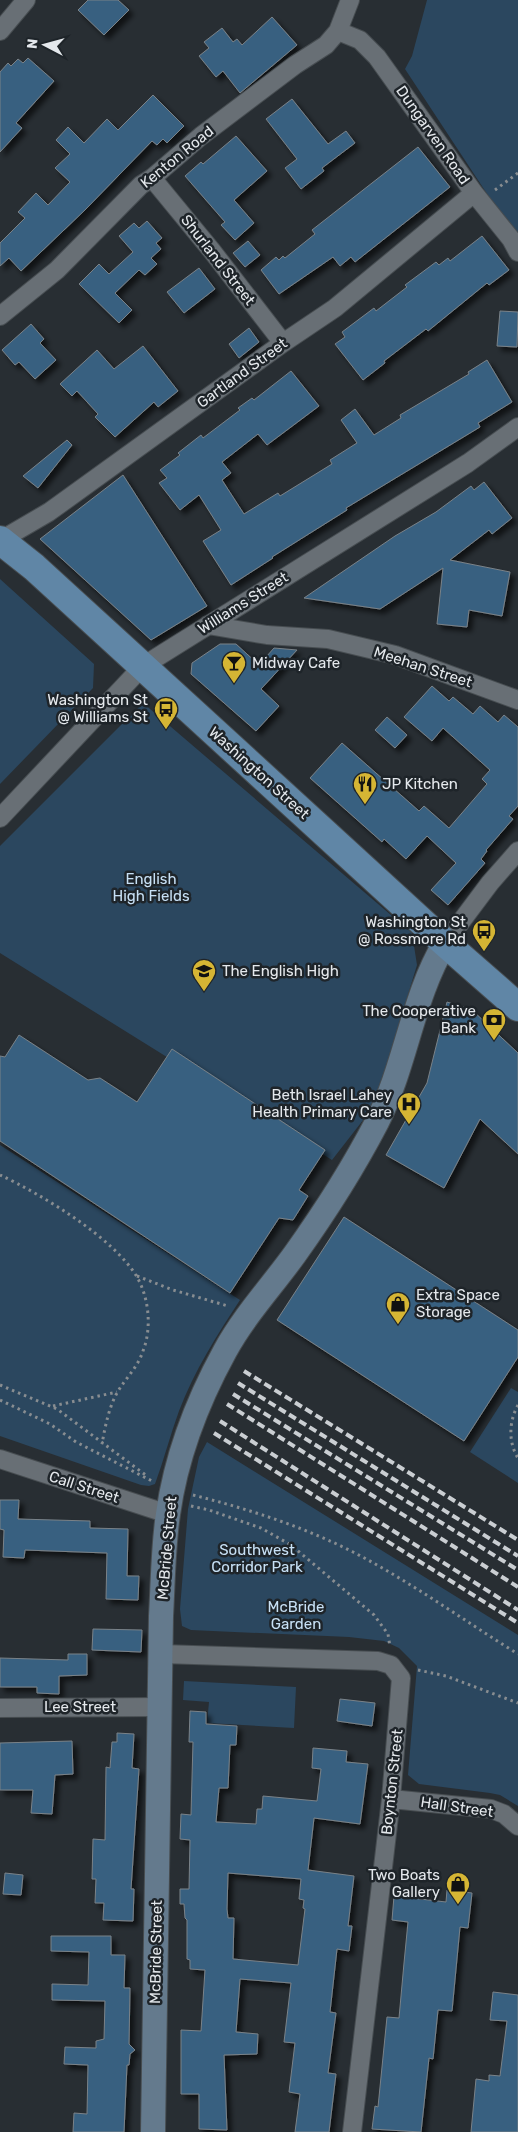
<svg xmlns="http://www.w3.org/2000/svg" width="518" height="2132" viewBox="0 0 518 2132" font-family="Rubik,sans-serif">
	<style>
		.green { fill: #2b475f }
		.building { fill: #386080; stroke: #7a8288; fill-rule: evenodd; filter: url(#shadow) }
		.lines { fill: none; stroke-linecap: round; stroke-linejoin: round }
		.street-casing { stroke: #474d51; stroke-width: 20 }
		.secondary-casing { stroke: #474d51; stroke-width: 26 }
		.primary-casing { stroke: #474d51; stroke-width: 30 }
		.path { stroke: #888d91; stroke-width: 3; stroke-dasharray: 2.5 4; stroke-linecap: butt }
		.street { stroke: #686f75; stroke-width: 18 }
		.secondary { stroke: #647a8d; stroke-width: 24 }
		.primary { stroke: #6086a6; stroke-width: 28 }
		.rail { stroke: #caced2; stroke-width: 4; stroke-dasharray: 8 4; stroke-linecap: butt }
		.labels { text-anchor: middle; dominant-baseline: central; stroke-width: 5; stroke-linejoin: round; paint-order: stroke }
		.street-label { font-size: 15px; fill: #e4e8ec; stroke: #1e2429 }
		.poi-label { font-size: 15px; fill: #e4e8ec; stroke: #1e2429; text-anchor: end }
		.park-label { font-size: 15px; fill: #c7e0f5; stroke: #1e2429 }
	</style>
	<defs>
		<filter id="shadow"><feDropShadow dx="4.5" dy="4.5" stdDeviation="2.5" flood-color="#0009"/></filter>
	</defs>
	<rect width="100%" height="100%" fill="#282e33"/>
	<!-- green -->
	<path class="green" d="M427 0H518V241L405 69 412 56Z
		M0 579 94 664 93 688 0 784Z
		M143 703 412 933 417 965 374 1106 332 1160 0 953V846Z
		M0 1145 240 1300C217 1335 194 1371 179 1411 170 1435 164 1460 155 1484L149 1486 141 1485 0 1436Z
		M511 1388 518 1392V1483L470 1452Z
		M207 1442 518 1635V1806L500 1795 490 1793 419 1784 408 1775 417 1666 399 1648 384 1641 349 1637 191 1630 182 1626 180 1609 188 1509 199 1457Z
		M184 1681 296 1687 294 1728 207 1723 209 1702 183 1700Z"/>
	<!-- building -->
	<path class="building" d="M88 0H118L129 10 104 35 78 10Z
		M272 17 297 45 240 93 223 71 216 77 199 56 209 48 204 42 222 28 233 42 237 39 242 45Z
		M28 58 54 81 16 123 22 128 0 152V72L8 63 11 66 18 59 23 63Z
		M153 95 184 126 167 143 163 139 157 145 152 141 85 210 21 271 9 258 0 266V243L25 218 18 212 36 193 48 205 70 182 55 168 70 154 56 140 68 127 84 143 107 119 118 130Z
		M292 99 328 144 346 131 355 143 322 168 324 171 301 189 285 168 297 159 266 119Z
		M236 136 267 171 234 200 254 223 235 240 221 225 225 222 185 176 201 162 203 164Z
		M418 147 450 187 355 262 351 257 340 266 333 257 279 294 261 270 276 257 279 260 283 256 285 258 315 234 312 230Z
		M147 221 162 238 156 243 161 249 151 258 157 264 145 275 139 270 115 293 132 310 119 323 79 284 99 264 109 274 133 252 119 236 134 223 139 228Z
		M482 236 509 270 489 285 487 283 428 331 426 329 384 361 385 363 363 380 335 344 345 337 342 332 374 308 376 311 407 287 405 285 436 262 439 265 448 258 450 261Z
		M248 241 260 255 245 267 233 253Z
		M199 268 215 289 184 313 167 292Z
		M500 311 518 312 517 347 497 346Z
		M31 324 44 339 40 343 56 360 35 379 19 362 15 365 2 350Z
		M249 328 259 342 239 358 229 344Z
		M143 346 178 391 158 407 154 402 115 437 95 417 98 414 77 391 72 396 60 384 97 350 114 369Z
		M487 360 512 402 478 423 480 427 346 508 347 510 272 557 273 558 231 585 203 541 221 530 199 495 180 510 159 483 167 478 160 470 180 455 178 453 201 435 203 438 240 410 238 408 252 398 254 400 291 371 319 406 267 445 258 434 222 462 231 473 222 480 244 514 278 493 280 496 332 464 330 460 357 443 341 420 355 409 374 435 401 418 400 415 469 374 468 372Z
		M67 440 72 445 38 488 23 476Z
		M123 475 207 606 151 640 40 539Z
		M484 482 512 518 492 534 489 530 450 560 510 572 502 616 469 610 467 627 437 624 443 568 380 609 304 598 395 536 436 512 471 486 474 490Z
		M220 644H236L259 665 274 648 297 650 261 689 279 706 256 731 191 674 192 663Z
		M432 686 449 701 453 697 473 714 480 706 498 722 504 715 518 727V806L509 816 513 819 486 850 487 851 481 859 485 863 448 905 431 890 456 863 427 836 406 859 384 839 382 842 310 778 342 743 419 811 424 806 449 828 487 784 482 779 490 770 443 728 432 741 404 717Z
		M387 717 407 735 395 748 375 730Z
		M447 1002 472 1010 518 1053V1154L480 1119 444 1188 386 1155 427 1083Z
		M19 1035 88 1080 100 1078 137 1102 172 1049 325 1150 299 1190 308 1196 293 1220 279 1218 230 1293 0 1141V1056L5 1057Z
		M344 1217 518 1330V1357L464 1441 277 1320Z
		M0 1500H19L18 1519 90 1521V1528L128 1529 127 1576H139L138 1600 106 1599 107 1553 25 1550 24 1558 3 1557 4 1530 0 1529Z
		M93 1629 142 1630 141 1652 92 1650Z
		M68 1654H87V1675L59 1676V1694L37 1693V1687H0V1658L68 1660Z
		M340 1699 375 1703 372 1726 337 1721Z
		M190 1711 206 1712V1724L237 1726 236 1745H230L228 1788H219L216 1822 256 1824 257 1809H262L263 1796 317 1801 321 1769 312 1768 313 1748 347 1751 346 1762 368 1764 360 1824 314 1818 308 1870 354 1876 348 1926H352L349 1951 337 1949 330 2012 336 2013 328 2073 336 2074 329 2132H295L300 2094 289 2092 295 2043 284 2042 291 1983 240 1979 236 2032 258 2034 257 2054 224 2055 227 2130 199 2129V2094H181V2030L201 2031 205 1970 190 1969V1960L187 1959V1920L185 1918 184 1904H180V1889H189L190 1840 180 1839 181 1814 191 1815 193 1742H189ZM228 1873 301 1879 299 1899 304 1900 303 1908 305 1909 298 1965 233 1959 234 1918H228L227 1909Z
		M117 1733 134 1734 132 1768 139 1769 131 1889H134L133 1921 103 1920 104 1903H95L96 1879H92L93 1839 105 1840 106 1767 110 1768 112 1742H117Z
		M72 1741 73 1774 55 1775 52 1814 31 1813 33 1790H0V1743Z
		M5 1873 23 1875 21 1895 3 1894Z
		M447 1890 472 1893 468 1928 460 1927 452 2011 438 2010 433 2059 429 2058 421 2132 372 2129 375 2106 378 2107 387 2017 399 2018 404 1963 408 1922 392 1920 394 1896 446 1902Z
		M51 1936H111V1955H125L124 1988H130L129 2044 135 2050 130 2054 129 2065H127L124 2132H73L74 2113 87 2114 88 2065 64 2064 65 2047 96 2048V2041L104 2039 105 2001 52 2000V1984L88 1985 89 1952 51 1951Z
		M493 1992 518 1995V2132H471L476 2079 489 2081V2075L500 2076 507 2021 490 2020Z"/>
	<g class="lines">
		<!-- street casing -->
		<g class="street-casing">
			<path id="street" d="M0 31 26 0
				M338 31 360 40 377 57 474 193 511 239 518 252
				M152 178 212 251 283 343
				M0 316 57 270 141 185 152 178 201 136 295 65 326 45 338 31 350 0
				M1 540 49 512 283 343 335 308 474 193
				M208 625 267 635 328 639 395 655 518 700
				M0 818 143 666 468 463 518 427
				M445 943 490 883 518 851
				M0 1459 168 1514
				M162 1654 378 1661 391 1665 401 1678 391 1799 352 2132
				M0 1708 161 1707
				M391 1799 491 1809 504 1814 518 1826"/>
		</g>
		<!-- secondary casing -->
		<g class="secondary-casing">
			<path id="secondary" d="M153 2132 161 1616C163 1582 163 1548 168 1514 176 1457 197 1402 225 1351 244 1316 272 1286 295 1254 325 1212 353 1168 377 1122 406 1065 412 998 445 943"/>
		</g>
		<!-- primary casing -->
		<g class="primary-casing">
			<path id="primary" d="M0 540 34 567 445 943 518 1007"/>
		</g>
		<!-- path -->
		<path class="path" d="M495 190 518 173
			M0 1175C41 1194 114 1238 137 1277 149 1298 152 1328 143 1351 137 1369 126 1377 117 1393 109 1407 105 1427 102 1444
			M137 1276 173 1290 228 1306
			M0 1385 57 1409 147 1476
			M0 1400 50 1424 76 1442 152 1481
			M518 1405C509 1421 508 1442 518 1458
			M53 1406 117 1392
			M193 1495C248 1509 302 1526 353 1552 411 1582 463 1620 518 1654
			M191 1506 209 1510 261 1528 291 1545 374 1615 388 1634 390 1647
			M418 1670 446 1676 518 1703"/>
		<!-- street -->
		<use href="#street" class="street"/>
		<!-- secondary -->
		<use href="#secondary" class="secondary"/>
		<!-- primary -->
		<use href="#primary" class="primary"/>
		<!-- rail -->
		<path class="rail" d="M244 1371 518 1540
			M238 1383 518 1556
			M233 1394 518 1570
			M227 1404 518 1587
			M220 1421 518 1610
			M214 1433 518 1623"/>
	</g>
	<!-- icons -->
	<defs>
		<g id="bar-pin" transform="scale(1.25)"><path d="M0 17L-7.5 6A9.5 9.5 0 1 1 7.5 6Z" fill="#d5b534" stroke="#1e2429"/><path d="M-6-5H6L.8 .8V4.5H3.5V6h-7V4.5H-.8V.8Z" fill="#111"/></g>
		<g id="bus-pin" transform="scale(1.25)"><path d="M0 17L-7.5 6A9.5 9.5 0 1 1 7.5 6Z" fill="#d5b534" stroke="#1e2429"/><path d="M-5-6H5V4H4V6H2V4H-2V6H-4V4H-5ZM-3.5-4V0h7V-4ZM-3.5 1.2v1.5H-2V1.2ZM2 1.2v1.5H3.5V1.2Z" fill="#111"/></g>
		<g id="restaurant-pin" transform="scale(1.25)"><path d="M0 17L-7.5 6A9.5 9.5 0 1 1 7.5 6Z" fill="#d5b534" stroke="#1e2429"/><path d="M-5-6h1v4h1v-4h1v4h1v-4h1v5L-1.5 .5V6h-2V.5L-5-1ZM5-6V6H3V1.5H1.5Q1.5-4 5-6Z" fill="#111"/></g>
		<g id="school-pin" transform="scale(1.25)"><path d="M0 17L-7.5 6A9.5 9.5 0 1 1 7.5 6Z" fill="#d5b534" stroke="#1e2429"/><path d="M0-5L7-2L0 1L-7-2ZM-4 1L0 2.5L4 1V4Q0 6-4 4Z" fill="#111"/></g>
		<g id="bank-pin" transform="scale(1.25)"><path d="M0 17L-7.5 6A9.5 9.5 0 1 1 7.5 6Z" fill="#d5b534" stroke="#1e2429"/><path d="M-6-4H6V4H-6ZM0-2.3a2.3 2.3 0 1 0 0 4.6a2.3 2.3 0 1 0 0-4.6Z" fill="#111"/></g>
		<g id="hospital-pin" transform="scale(1.25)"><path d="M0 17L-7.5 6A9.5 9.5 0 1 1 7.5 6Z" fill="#d5b534" stroke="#1e2429"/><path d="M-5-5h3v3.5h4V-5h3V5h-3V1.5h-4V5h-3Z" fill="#111"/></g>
		<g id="shop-pin" transform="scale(1.25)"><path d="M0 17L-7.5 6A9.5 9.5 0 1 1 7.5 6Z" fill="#d5b534" stroke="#1e2429"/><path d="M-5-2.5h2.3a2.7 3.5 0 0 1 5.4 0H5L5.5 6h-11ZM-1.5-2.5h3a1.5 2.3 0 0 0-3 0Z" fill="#111"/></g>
	</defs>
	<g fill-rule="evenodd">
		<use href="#bar-pin" x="234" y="663"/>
		<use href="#bus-pin" x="166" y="709"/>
		<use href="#restaurant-pin" x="365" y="784"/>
		<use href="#bus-pin" x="484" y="931"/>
		<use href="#school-pin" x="204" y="971"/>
		<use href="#bank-pin" x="494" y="1020"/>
		<use href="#hospital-pin" x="409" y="1104"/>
		<use href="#shop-pin" x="398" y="1304"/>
		<use href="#shop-pin" x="458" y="1884"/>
	</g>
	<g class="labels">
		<!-- street labels -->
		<g class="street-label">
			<text transform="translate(433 135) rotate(55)">Dungarven Road</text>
			<text transform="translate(177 157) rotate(-39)">Kenton Road</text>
			<text transform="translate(218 260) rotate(52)">Shurland Street</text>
			<text transform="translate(242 373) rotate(-36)">Gartland Street</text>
			<text transform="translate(243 603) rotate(-32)">Williams Street</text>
			<text transform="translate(423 667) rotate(18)">Meehan Street</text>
			<text transform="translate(259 773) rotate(42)">Washington Street</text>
			<text transform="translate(84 1487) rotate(18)">Call Street</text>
			<text transform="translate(167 1548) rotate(-85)">McBride Street</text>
			<text x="80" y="1707">Lee Street</text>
			<text transform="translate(392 1782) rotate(-84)">Boynton Street</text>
			<text transform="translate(457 1807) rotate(8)">Hall Street</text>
			<text transform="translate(156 1952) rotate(-89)">McBride Street</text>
		</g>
		<!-- poi labels -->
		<g class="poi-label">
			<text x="252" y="663" text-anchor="start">Midway Cafe</text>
			<text x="148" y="700">Washington St<tspan x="148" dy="17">@ Williams St</tspan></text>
			<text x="382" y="784" text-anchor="start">JP Kitchen</text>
			<text x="466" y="922">Washington St<tspan x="466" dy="17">@ Rossmore Rd</tspan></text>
			<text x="222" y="971" text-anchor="start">The English High</text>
			<text x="476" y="1011">The Cooperative<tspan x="476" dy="17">Bank</tspan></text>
			<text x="392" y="1095">Beth Israel Lahey<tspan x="392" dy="17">Health Primary Care</tspan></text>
			<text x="416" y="1295" text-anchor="start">Extra Space<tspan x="416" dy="17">Storage</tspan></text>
			<text x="440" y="1875">Two Boats<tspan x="440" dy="17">Gallery</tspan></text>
		</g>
		<!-- park labels -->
		<g class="park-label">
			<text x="151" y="879">English<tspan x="151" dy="17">High Fields</tspan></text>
			<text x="257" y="1550">Southwest<tspan x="257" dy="17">Corridor Park</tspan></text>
			<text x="296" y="1607">McBride<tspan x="296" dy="17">Garden</tspan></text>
		</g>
	</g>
	<!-- north arrow -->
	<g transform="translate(45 45) rotate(276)" stroke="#1e2429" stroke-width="4" paint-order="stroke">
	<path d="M0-4L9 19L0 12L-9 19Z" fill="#e4e8ec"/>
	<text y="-8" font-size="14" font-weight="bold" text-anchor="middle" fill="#e4e8ec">N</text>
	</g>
</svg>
